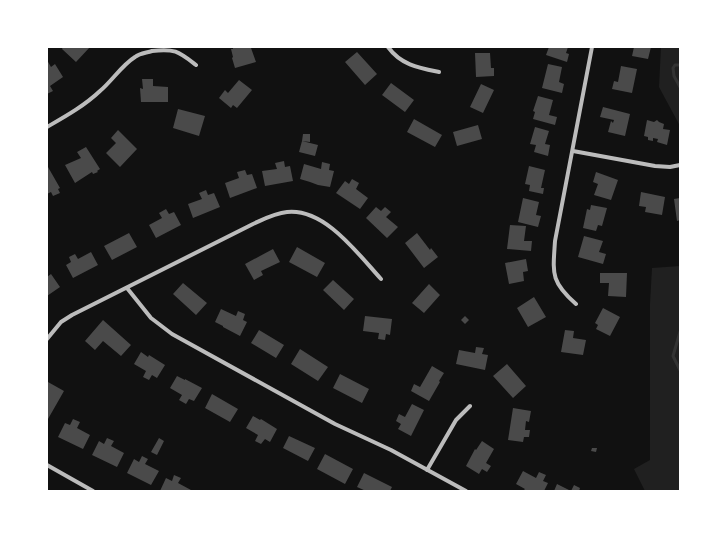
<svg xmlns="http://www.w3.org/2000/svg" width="727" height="538" viewBox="0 0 727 538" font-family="Roboto,sans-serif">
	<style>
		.green { fill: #202020 }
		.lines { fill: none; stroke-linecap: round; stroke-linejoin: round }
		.stream { stroke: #333; stroke-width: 3 }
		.building { fill: #4a4a4a }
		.minor { stroke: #bcbcbc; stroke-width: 4 }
	</style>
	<rect width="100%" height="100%" fill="#111"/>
	<!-- green -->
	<path class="green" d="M661 47H680V126L659 87Z
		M680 266V491H645L634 469 650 460V304L652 268Z"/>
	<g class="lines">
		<!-- stream -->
		<path class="stream" d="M680 65H675L673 68 674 76 680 87
			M680 332 673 356 680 370"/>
	</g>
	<!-- building -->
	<path class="building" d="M63 47H90L76 62 62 49Z
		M233 47 251 48 256 62 235 68 232 58 233 57 231 49H233Z
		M549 47H568L566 53 569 54 567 62 546 55Z
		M634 47H651L648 59 632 56Z
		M357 52 377 74 365 85 345 62Z
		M475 53H490L491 68H494V76L476 77Z
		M47 60 51 67 55 64 63 77 50 86 53 91 47 94Z
		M548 64 562 67 559 82 564 84 562 93 542 88Z
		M621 66 637 69 632 93 612 89 614 81 618 82Z
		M142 79H153V86L168 87V102H141L140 88 143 89Z
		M239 80 252 90 237 108 233 105 231 108 219 98 225 90 228 93Z
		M391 83 414 100 405 112 382 95Z
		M481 84 494 90 483 113 470 107Z
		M538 96 553 100 549 115 557 117 555 125 533 119 535 112 533 111Z
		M603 107 630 114 625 136 608 132 611 121 613 123 614 120 600 117Z
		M178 109 205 116 199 136 173 128Z
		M414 119 442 135 435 147 407 132Z
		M647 120 654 122 657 120 659 122 664 124 663 129 670 130 667 145 657 142 658 139 653 138V141L648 140V137L644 136Z
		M478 125 482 139 457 146 453 132Z
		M535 127 549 131 545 144 550 145 548 156 534 152 536 145 530 144Z
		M118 130 137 149 120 167 106 153 116 143 111 138Z
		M303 134H310V142L302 141Z
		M302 141 318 145 315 156 299 152Z
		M86 147 100 169 97 171 98 172 93 174 92 172 75 183 65 165 81 158 77 152Z
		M284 161 285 167 290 166 293 181 265 186 262 171 277 169 275 163Z
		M322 162 330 164 329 170 334 171 330 187 318 185 310 182 300 179 304 164 321 169Z
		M529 166 545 170 541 188H544L543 194 529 191 530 185 525 184Z
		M47 167H48L60 188 58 189 60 193 53 196 51 192 47 194Z
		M245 170 247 175 252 174 257 188 230 198 225 183 239 178 237 172Z
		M596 172 618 180 611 200 594 195 598 184 593 182Z
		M352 179 359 183 356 189 368 198 360 209 336 193 345 181 349 184Z
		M206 190 208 195 214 193 220 207 193 218 188 204 202 199 199 193Z
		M641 192 665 197 662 215 645 212 646 207 639 206Z
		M523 198 539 202 536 215 541 216 538 227 518 222Z
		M680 198V220L677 221 674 199Z
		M591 205 607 208 602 226 598 225 596 231 583 228 587 209 590 210Z
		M376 207 381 211 385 207 391 212 386 217 398 227 387 238 366 218Z
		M166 209 169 214 174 212 181 225 156 238 149 225 162 218 159 213Z
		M510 225 526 226 524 241H532L531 251 507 249Z
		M129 233 137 247 112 260 104 246Z
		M417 233 430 250 431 248 438 257 424 268 405 243Z
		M584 236 603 241 599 252 606 254 603 264 578 257Z
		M297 247 325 263 317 277 289 262Z
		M273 249 280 262 261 271 263 275 254 280 245 264Z
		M91 252 98 265 73 278 66 265 71 262 69 257 75 254 78 259Z
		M526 259 528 271 523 272 524 281 509 284 505 263Z
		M600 273H627L626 297 608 296 609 283H600Z
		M51 274 60 287 47 296V277Z
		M333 280 354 299 344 310 323 290Z
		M183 283 207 303 196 315 173 294Z
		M429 284 440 295 424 313 412 303Z
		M534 297 546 317 528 327 517 308Z
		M603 308 620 317 610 336 596 329 598 325 595 323Z
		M221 309 236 316 238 311 245 314 243 320 247 322 240 336 223 327V326L215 322Z
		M365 316 392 319 390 335 386 334 385 340 378 339 379 333 363 331Z
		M465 316 469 320 465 324 461 320Z
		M103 320 131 345 121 356 103 341 95 350 85 341Z
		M259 330 284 345 276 358 251 343Z
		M565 330 574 331 573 338 586 340 583 355 561 352Z
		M476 347 484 348 482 354 488 355 485 370 456 364 459 350 475 353Z
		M300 349 328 367 318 381 291 364Z
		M141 352 148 357 149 355 165 365 157 378 152 375 149 380 143 377 146 371 134 364Z
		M507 364 526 386 513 398 493 376Z
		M432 366 444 373 439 381 440 382 429 401 411 391 414 384 420 387Z
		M340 374 369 389 362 403 333 388Z
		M177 376 185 380V379L202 388 194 401 189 399 186 404 179 400 182 395 170 388Z
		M48 382 64 391 48 419 47 418Z
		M212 394 238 409 230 422 205 408Z
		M412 404 424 410 411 436 398 429 401 424 396 421 399 414 405 417Z
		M513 408 531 411 529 422 526 421 525 430H530L529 437H524L523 442 508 440Z
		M253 416 260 420 261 419 277 429 270 442 265 439 261 444 255 441 258 435 246 428Z
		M73 419 80 422 77 428 90 435 83 449 58 437 65 423 70 425Z
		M289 436 315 448 308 461 283 448Z
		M107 438 114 441 111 446 124 453 117 467 92 455 99 441 104 444Z
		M159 438 164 441 157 455 151 452Z
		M482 441 494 449 486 463 491 466 487 472 482 469 479 474 466 466 475 449 476 450Z
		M592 448H597L596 452 591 451Z
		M325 454 353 469 345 484 317 469Z
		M142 456 148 459 145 464 159 471 151 485 127 473 134 459 139 462Z
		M523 471 536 478 539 472 546 475 543 481 548 483 544 491H526L524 490 525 489 516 484Z
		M364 473 392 487 390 491H366L357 487Z
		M174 475 181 478 178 483 191 490V491H160L166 478 172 481Z
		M557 484 571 491 574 485 580 488 579 491H554Z"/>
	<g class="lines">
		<!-- minor -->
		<path class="minor" d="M388 47C401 65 419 68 439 72
			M47 127C66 116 84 106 100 91 112 81 122 65 135 57 140 53 146 53 152 51 175 48 179 52 196 65
			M573 151 655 166 670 167 680 165
			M127 288 151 318 172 334 335 424 391 450 466 491
			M576 304C550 281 553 273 555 241L592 47
			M47 339 61 322 72 315 253 224C264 219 275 213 287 212 325 208 358 254 381 279
			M47 465 93 491
			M427 470 456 420 470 406"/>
	</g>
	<!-- border -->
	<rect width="727" height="538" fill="none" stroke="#ffffff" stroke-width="96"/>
</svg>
